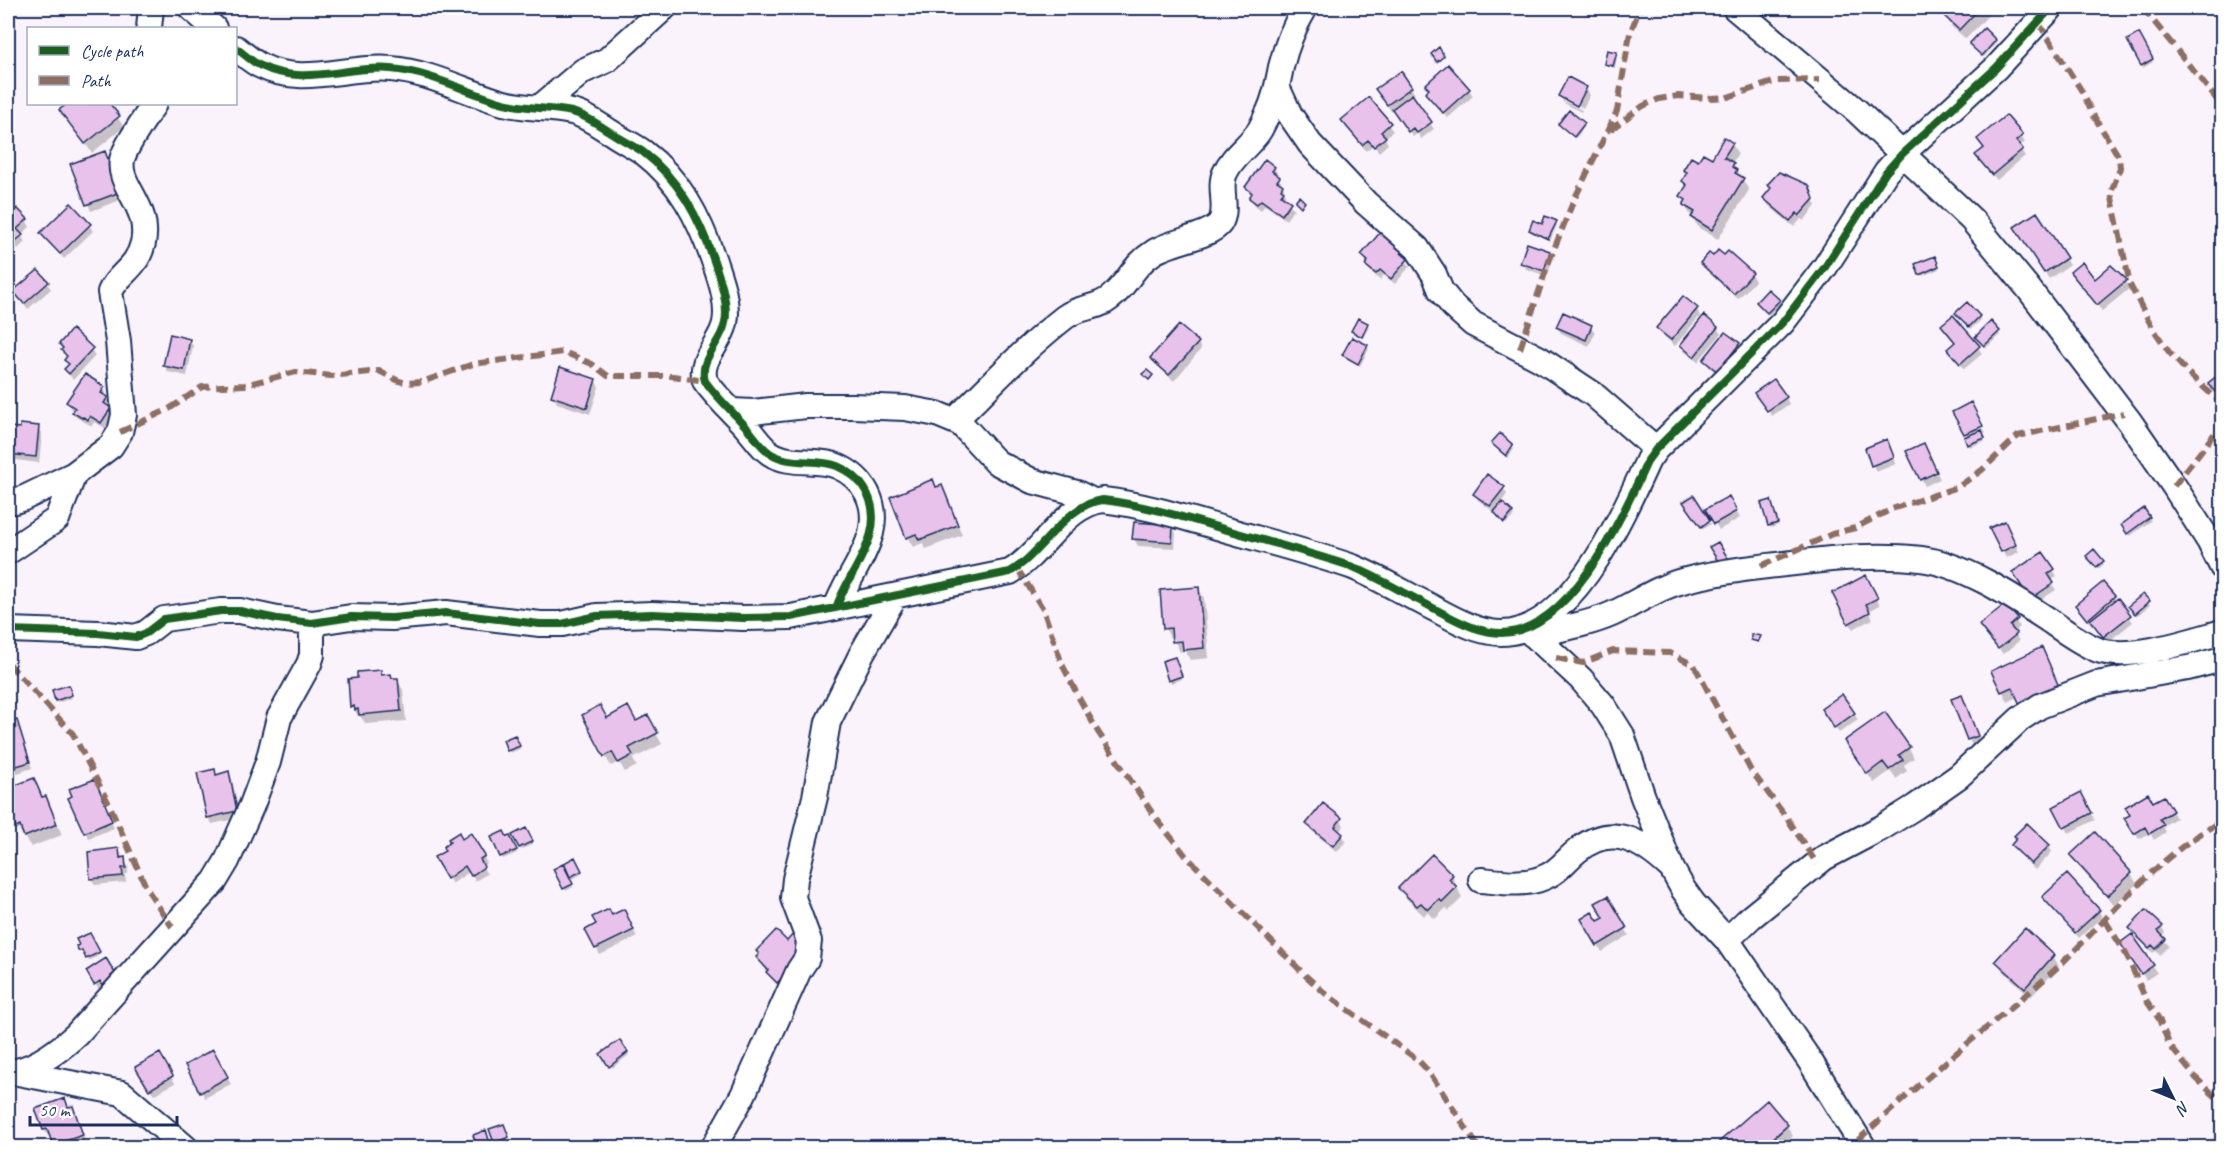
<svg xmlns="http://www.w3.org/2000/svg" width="2230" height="1155" viewBox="0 0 2230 1155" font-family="Caveat,sans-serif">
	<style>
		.shadow { fill: #0003 }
		.building { fill: #e9c2eb; stroke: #1b2f5e; stroke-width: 1.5 }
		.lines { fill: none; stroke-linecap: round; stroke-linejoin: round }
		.street-casing { stroke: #1b2f5e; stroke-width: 28 }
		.street { stroke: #fff; stroke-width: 24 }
		.quiet { stroke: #8d6e63; stroke-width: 6; stroke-dasharray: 12 6; stroke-linecap: butt }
		.cycleway-casing { stroke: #fff; stroke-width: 11 }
		.cycleway { stroke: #1b5e20; stroke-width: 8 }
	</style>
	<rect width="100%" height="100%" fill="#fbf3fb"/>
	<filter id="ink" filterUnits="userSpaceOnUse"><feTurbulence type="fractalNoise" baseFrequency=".0167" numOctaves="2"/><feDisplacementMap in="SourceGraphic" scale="12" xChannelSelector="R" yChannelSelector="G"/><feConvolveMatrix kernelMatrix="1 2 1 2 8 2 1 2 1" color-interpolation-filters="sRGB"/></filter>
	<g filter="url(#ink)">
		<!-- shadow -->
		<path class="shadow" d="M1944 8H1995L1966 39 1952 27 1946 17 1948 14Z
			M2138 35 2153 62 2143 68 2129 41Z
			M1995 41 1996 43 1984 57 1973 47Z
			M1616 53 1617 56 1615 68 1607 66 1605 63Z
			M1400 73 1415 94 1412 97 1434 129 1421 139 1418 133 1413 137 1394 109 1391 111 1381 96Z
			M1427 85 1469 89 1473 96 1448 118 1431 100 1427 93 1430 91Z
			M1586 88 1590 95 1583 108 1564 97V101L1582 110 1581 112 1564 103 1560 96Z
			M1369 100 1393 131 1385 138 1388 144 1379 152 1373 145 1366 151 1343 121Z
			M69 104H108L124 127 92 153 61 111Z
			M2006 117 2025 142 2019 147 2025 156 1997 180 1981 162 1985 149Z
			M1560 124H1584L1585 126 1576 138Z
			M1732 144 1738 154 1732 163 1749 190 1718 239 1699 228 1684 205 1686 203 1682 196 1687 188 1683 181 1688 175 1685 170 1698 163 1712 160Z
			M105 153 123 199 91 211 72 165Z
			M1274 168 1278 174 1276 176 1283 184 1286 200 1294 209 1286 220 1265 205 1261 210 1254 204 1250 198 1252 195 1247 187Z
			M1769 185 1808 186 1816 206 1804 221 1801 219 1794 227 1768 205 1765 198 1772 190Z
			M8 213 10 217 26 220 30 227 21 235 25 242 18 249 8 237Z
			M1556 223 1557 225 1550 241 1532 233 1530 230Z
			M89 225 93 231 64 259 42 233Z
			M1383 231 1408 255 1405 259 1410 266 1395 284 1384 275 1380 280 1370 271 1363 256Z
			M2019 234 2065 259 2069 265 2049 279Z
			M1549 252 1553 258 1549 271 1525 263V266L1548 274 1547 276 1526 269 1522 262Z
			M1713 259 1751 274 1755 281 1738 299 1706 270 1702 263Z
			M1935 260 1939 269 1922 276 1917 265Z
			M2111 267 2130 288 2102 311 2076 279 2095 281Z
			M47 283 51 289 28 309 15 292Z
			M1779 301 1780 304 1769 315 1759 305Z
			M1967 304 1981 320 1971 329 1958 316Z
			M1697 309 1700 316 1675 346 1661 334 1658 328Z
			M1367 325 1369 327 1363 338 1354 334 1353 331Z
			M1943 325 1978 347 1982 354 1964 369 1953 355 1956 343Z
			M1591 326 1595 333 1589 346 1561 333 1557 327Z
			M1717 328 1721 334 1698 362 1685 352 1681 345Z
			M1999 332 2000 335 1986 348 1978 339Z
			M189 340 193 346 187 376 168 372 165 365Z
			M1198 343 1201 349 1174 381 1155 364 1152 358Z
			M61 344 91 349 95 356 73 380 66 370 69 366Z
			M1739 344 1743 351 1722 377 1709 367 1705 360Z
			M1367 347 1369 349 1360 366 1343 355Z
			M2222 374V390L2218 394 2211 386Z
			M595 380 599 387 590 414 557 403 553 396Z
			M104 388 110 404 108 408 114 416 105 428 94 422 92 426 77 418 68 403Z
			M1786 398 1789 404 1772 416 1760 400Z
			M1970 404 1986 433 1983 434 1985 441 1970 447 1966 438 1968 437 1954 412Z
			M38 428 42 434 39 463 8 459V437L12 438Z
			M1500 435 1514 449 1508 458 1495 445Z
			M1890 448 1896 464 1876 472 1873 465Z
			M1927 451 1940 479 1925 486 1908 452Z
			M933 481 937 488 941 487 947 497 962 535 926 549 923 543 913 547 907 537Z
			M1503 488 1507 494 1501 503 1514 516 1506 524 1494 512 1478 500 1475 494Z
			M1693 497 1711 524 1703 529 1685 502Z
			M1729 498 1740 518 1719 530 1707 509Z
			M1772 504 1778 525 1771 528 1769 525Z
			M2143 510 2151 521 2130 536 2122 526Z
			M1172 526 1176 533 1175 548 1138 546 1134 539Z
			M1991 529H2008L2019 552 2006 558Z
			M2043 554 2057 576 2051 581 2056 590 2034 604 2018 579Z
			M2090 559 2102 562 2104 564 2098 569Z
			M1866 577 1880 605 1869 611 1873 619 1853 629 1849 623Z
			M2103 584 2133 622 2108 642 2094 624 2092 626 2081 612Z
			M1198 588 1204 598 1209 658 1190 660 1185 651 1180 652 1173 638H1170L1165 628Z
			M2143 596 2150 605 2137 616 2132 609Z
			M2005 606 2020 627 2014 632 2019 641 2003 654 1981 626Z
			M2047 659 2065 699 2018 697 2008 702 1993 672Z
			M1176 661 1182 679 1171 683 1170 680Z
			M380 671 383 676 397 679 403 690 406 721 366 724 360 716H358L352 706Z
			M69 689 72 698 57 703 56 700Z
			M1842 696 1858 720 1839 733 1827 715Z
			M1953 700 1965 703 1980 743 1972 746Z
			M647 717 662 744 633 759 637 766 625 772 619 762 611 766 605 756 607 719 635 723Z
			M16 721 32 768 15 774 9 758 16 756 13 745 8 746V724Z
			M516 740 520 749 510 753 505 741Z
			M1909 748 1914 758 1904 765 1907 771 1896 779 1890 771 1874 783 1852 752Z
			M214 771 217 776 228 773 232 779 240 818 212 824 209 818 199 774Z
			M33 780 43 799 45 798 51 808 62 835 31 847 17 827 8 800 16 797Z
			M98 787 114 828 89 838 81 827 70 799Z
			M2081 794 2095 820 2069 833 2055 808Z
			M2164 798 2176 818 2163 826 2166 832 2154 840 2150 833 2139 839 2126 819Z
			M1341 819 1344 826 1339 832 1346 841 1337 852 1312 831 1308 824Z
			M526 830 533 844 521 850 514 835Z
			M2094 834 2131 874 2137 884 2114 905 2078 866 2072 855Z
			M471 835 487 863 482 866 487 874 475 881 470 871 452 884 436 858Z
			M493 837H509L517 853 503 859Z
			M2013 845 2049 846 2052 852 2035 870 2016 851Z
			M118 850 128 866V874H125L126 882 95 885 92 879Z
			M575 859 582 874 570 880 573 887 566 891 555 869Z
			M1452 876 1462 898 1449 911 1446 908 1435 919 1427 912 1424 916 1406 898 1400 888Z
			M2044 897 2099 911 2102 917 2079 938Z
			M1607 898 1629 935 1602 952 1583 919 1597 923 1606 918Z
			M612 917H627L637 937 600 955 587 930Z
			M2162 927 2165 933 2162 937 2169 946 2160 955 2156 951 2153 953 2134 935 2130 929Z
			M2025 930 2053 956 2059 966 2031 997 2003 971 1997 961Z
			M795 934 781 988 772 979 758 958 787 943Z
			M89 935 100 955 89 961 84 951 81 953 78 947Z
			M2132 936 2157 973 2146 980 2126 950Z
			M105 960 118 980 99 990 88 972Z
			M619 1042 629 1055 612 1068 604 1057Z
			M212 1051 231 1084 205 1098 187 1066Z
			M159 1055 175 1083 154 1095 137 1068Z
			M64 1100 69 1109 76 1114 85 1141 70 1148H55L51 1135 48 1136 44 1130 37 1110Z
			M1787 1126 1793 1136 1780 1148H1714Z
			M505 1128 509 1140 497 1145 495 1142Z"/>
		<!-- building -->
		<path class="building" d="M1945 8H1980L1959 30 1944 16 1949 11Z
			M1984 28 1996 40 1982 56 1969 44Z
			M2139 33 2153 59 2141 66 2127 40Z
			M1439 47 1444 56 1437 62 1431 54Z
			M1607 50 1617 52 1613 66 1604 64Z
			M1448 64 1470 89 1443 113 1425 93 1429 89 1425 85Z
			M1401 71 1412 87 1387 105 1375 89Z
			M1568 77 1587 87 1577 106 1558 96Z
			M1412 94 1432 122 1417 133 1413 128 1408 132 1392 109Z
			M1369 97 1391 123 1381 132 1386 137 1374 147 1368 140 1362 145 1341 120Z
			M67 104H110L120 116 85 144 59 110Z
			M1569 110 1585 123 1574 137 1558 124Z
			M2006 115 2023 135 2016 141 2023 149 1992 175 1975 155 1984 148 1977 139Z
			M1724 137 1733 143 1724 157 1734 163 1732 167 1737 170 1735 173 1744 178 1712 230 1691 217 1695 212 1683 205 1686 200 1680 196 1687 185 1682 181 1687 172 1683 170 1691 157 1698 161 1703 153 1712 158Z
			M105 151 120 192 86 205 70 164Z
			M1265 159 1275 167 1272 171 1280 177 1277 181 1283 185 1281 189 1284 191 1281 195 1291 202 1282 215 1261 200 1257 204 1249 198 1252 193 1245 187Z
			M1779 172 1809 185 1814 199 1799 216 1797 213 1790 221 1763 198 1771 188 1767 185Z
			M1299 196 1305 202 1301 207 1295 201Z
			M71 203 91 224 60 254 40 233Z
			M17 208 28 219 17 229 23 235 13 243 8 237V217Z
			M2037 212 2067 258 2044 273 2014 227Z
			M1545 216 1557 221 1548 239 1529 230 1533 220 1542 224Z
			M1383 229 1405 248 1401 253 1408 259 1391 279 1380 270 1376 274 1365 265 1368 261 1361 255Z
			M1527 243 1550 251 1544 271 1520 263Z
			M1718 250 1724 255 1728 251 1753 273 1734 294 1700 263 1709 253 1713 256Z
			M1935 256 1939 266 1919 275 1915 264Z
			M2082 262 2095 279 2111 265 2127 280 2097 305 2070 272Z
			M38 270 49 282 24 304 13 291Z
			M1768 289 1780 300 1767 313 1756 302Z
			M1683 296 1698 308 1671 340 1656 328Z
			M1967 302 1980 316 1969 327 1955 313Z
			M1563 312 1592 325 1586 340 1556 327Z
			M1704 315 1718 327 1694 357 1680 345Z
			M1953 315 1980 346 1960 364 1947 349 1955 342 1941 325Z
			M1358 318 1368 323 1362 337 1351 331Z
			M1991 321 2000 331 1984 346 1975 337Z
			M1179 325 1199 342 1169 375 1150 358Z
			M72 329 93 348 69 374 64 369 69 364 64 360 67 356 61 350 63 348 59 344Z
			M1725 332 1740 343 1718 372 1703 360Z
			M170 334 190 339 184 370 163 366Z
			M1352 337 1368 345 1358 364 1342 355Z
			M1572 362 1583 372 1574 375 1564 367Z
			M560 367 596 379 587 408 551 396Z
			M1147 370 1153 375 1149 380 1142 374Z
			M2222 372V387L2215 392 2208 383Z
			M85 374 105 387 101 393 108 397 104 403 111 408 101 423 90 416 88 420 83 417 82 418 72 412 75 408 66 402Z
			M1774 379 1787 397 1767 411 1754 393Z
			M1971 402 1983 426 1964 434 1952 412Z
			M20 424 39 426 36 457 8 454V436H11V427L20 428Z
			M1982 430 1985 438 1967 445 1964 437Z
			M1500 433 1513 445 1506 456 1491 443Z
			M1887 439 1894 457 1871 466 1865 448Z
			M1924 443 1937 472 1920 480 1906 451Z
			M1487 474 1505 487 1490 506 1473 494Z
			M933 479 936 487 942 485 958 525 919 540 916 534 906 538 890 497Z
			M1694 495 1710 520 1701 527 1683 502Z
			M1729 496 1737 511 1714 524 1705 509Z
			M1771 500 1778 523 1768 526 1761 503Z
			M1502 502 1513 512 1504 523 1494 512Z
			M2144 508 2150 517 2127 534 2121 525Z
			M2005 521 2016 545 2001 552 1989 528Z
			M1134 522 1173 525 1172 542 1132 539Z
			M1718 542 1731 563 1723 569 1709 547Z
			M2094 549 2104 561 2096 567 2086 556Z
			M2043 552 2055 569 2048 574 2054 583 2030 599 2012 572Z
			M1866 575 1878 598 1866 604 1870 612 1848 624 1832 593Z
			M2103 582 2115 596 2087 620 2075 605Z
			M1199 587 1204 648 1183 650 1182 641 1172 642 1171 628 1163 629 1160 590Z
			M2143 594 2150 601 2135 614 2128 606Z
			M2118 598 2131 615 2103 637 2090 620Z
			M2005 604 2018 619 2010 626 2017 634 1998 649 1979 625Z
			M1751 634 1761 636 1758 642 1751 640Z
			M2042 647 2060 689 2021 707 2012 687 2001 692 1991 671Z
			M1175 657 1182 676 1168 681 1162 661Z
			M381 670V675L391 674 392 678H398L401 711 359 715 358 709 355 710 354 706 350 707 348 679 357 678V672Z
			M69 685 72 695 55 701 52 690Z
			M1842 694 1855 713 1834 728 1821 709Z
			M1962 695 1978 736 1967 740 1951 699Z
			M600 705 607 718 628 706 636 721 648 715 658 733 629 748 633 755 618 763 612 752 604 757 582 715Z
			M1885 712 1910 747 1899 755 1903 760 1889 770 1883 762 1867 774 1844 741Z
			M17 720 30 762 10 768 8 757 14 755 9 738 8 739V722Z
			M515 735 520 746 507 751 503 740Z
			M215 769 216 775 229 771 237 811 207 818 197 773Z
			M34 778 42 797 46 796 57 824 24 837 20 826 16 828 8 806V799L15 796 11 787Z
			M95 779 112 821 84 833 68 798 72 796 69 789Z
			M2081 792 2092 813 2064 828 2053 807Z
			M2148 793 2153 802 2164 796 2173 811 2160 819 2164 825 2149 834 2145 827 2134 834 2124 818 2130 815 2125 807Z
			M1323 803 1342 818 1335 827 1343 834 1333 846 1306 824Z
			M2027 823 2050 845 2031 864 2011 845 2017 838 2014 836Z
			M526 828 533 841 519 848 512 835Z
			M504 831 507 837 510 836 517 850 500 857 491 837Z
			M459 832 462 839 471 833 485 856 480 859 484 867 471 876 465 866 447 879 434 857 445 851 443 847 450 842 448 839Z
			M2095 832 2132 873 2107 896 2070 855Z
			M119 848 120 858 125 857 126 868H122L123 876 90 879 88 852Z
			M1432 854 1453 875 1449 879 1457 887 1442 902 1439 899 1428 910 1421 903 1417 906 1398 888Z
			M575 857 582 871 570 877 564 863Z
			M563 864 573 884 563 889 553 869Z
			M2067 874 2100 910 2075 933 2042 897Z
			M1608 896 1627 928 1597 946 1581 919 1592 912 1598 921 1604 918 1595 903Z
			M609 909 612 915 624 909 634 930 595 949 585 930 596 924 592 917Z
			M2146 910 2163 926 2158 931 2166 939 2156 949 2152 945 2149 948 2129 928Z
			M2025 928 2054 955 2025 988 1995 961Z
			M776 930 787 941 795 932 802 939 806 953 777 983 766 972 768 970 756 957 759 954 756 951Z
			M90 933 100 952 86 959 82 950 79 951 76 946 79 945 76 939Z
			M2132 934 2154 965 2141 974 2120 943Z
			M106 958 115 973 111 976 114 980 103 986 100 981 94 985 86 971Z
			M620 1040 628 1052 609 1067 600 1054Z
			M213 1049 228 1077 200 1093 185 1065Z
			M160 1053 173 1076 149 1090 135 1067Z
			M65 1098 68 1107 73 1106 83 1135 53 1145 47 1129 43 1130 35 1109Z
			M1767 1100 1788 1125 1763 1148H1712Z
			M1767 1100 1788 1125 1762 1148H1712Z
			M504 1124 509 1137 494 1143 489 1129Z
			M486 1130 491 1147 477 1148 473 1135Z"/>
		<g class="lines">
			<!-- street casing -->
			<g class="street-casing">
				<path id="street" d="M191 8 214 28
					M1735 8 1857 111 1972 220 2028 288 2130 422 2174 486 2209 541 2222 567
					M149 28 151 8
					M236 48C244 54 252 62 261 66 303 87 348 65 391 69 429 72 464 91 500 102 524 109 548 107 572 112 586 115 600 126 612 133 622 140 633 145 643 152 680 180 699 218 714 261 720 279 729 303 725 323 721 344 698 359 705 381 718 399 734 413 748 429 755 437 761 447 770 453 790 466 816 458 837 466 865 478 878 504 871 533 864 560 845 582 836 608
					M1278 89 1290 115 1310 144 1366 203 1417 248 1434 274 1441 291 1453 306 1473 324 1540 359 1593 394 1656 449
					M539 108 583 71 607 60 664 8
					M732 411 753 412 806 406H853L905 408 937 414 961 424 996 462 1032 481 1077 493 1093 501
					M955 420C991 385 1025 348 1065 317 1079 306 1097 309 1110 298 1128 284 1132 266 1154 252 1171 241 1210 237 1220 223 1229 209 1218 188 1225 173 1232 156 1249 146 1259 131 1263 125 1266 117 1269 111 1276 96 1278 82 1281 67 1286 46 1294 26 1305 8
					M8 500 15 501 24 498 74 474
					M8 552 57 519 74 474 111 446 120 432 124 415 118 341 110 292C118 273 137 269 143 243 151 206 117 186 122 160 125 146 146 117 154 104
					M1526 628 1581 679 1603 705 1622 735 1643 797 1672 869 1683 889 1693 903 1727 940 1810 1061 1864 1148
					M8 630 98 633 136 637 146 633 164 619 221 611H240L277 619 312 623 351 617 392 618 446 613 540 624H562L597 616 652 614 743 618 791 617 1010 572C1042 554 1065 504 1103 500 1145 505 1186 518 1227 530 1269 542 1312 553 1353 567 1375 576 1397 589 1418 600 1448 615 1485 642 1520 630 1580 611 1624 513 1648 460L1656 449 1783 322 1825 267 1886 172 1902 154 1996 68 2051 8
					M1533 635C1559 629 1587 625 1612 614 1636 603 1660 586 1686 580 1721 571 1758 567 1794 563 1835 558 1879 554 1921 559 1963 564 2012 596 2047 619 2063 630 2080 643 2098 650 2130 661 2190 641 2222 632
					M1481 880C1502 882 1525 886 1545 877 1558 872 1566 860 1577 851 1611 822 1642 841 1670 867
					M1727 940 1751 917 1824 858 1883 827 1915 807 1959 776 2020 719 2040 706 2096 684 2188 668 2222 659
					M8 1072C33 1071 58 1051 76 1035L215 881 227 861 252 805 268 762 279 718 309 664 312 655V623
					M13 1072 122 1093 186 1148
					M713 1148 743 1095 799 970 807 958 809 941 793 898 795 879 815 797 828 722 862 653 895 596"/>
			</g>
			<!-- street -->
			<use href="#street" class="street"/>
			<!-- quiet -->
			<path class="quiet" d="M2143 8 2222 106
				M2038 22 2083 93 2092 113 2119 157 2120 168 2111 193 2130 285 2152 327 2169 352 2188 373 2222 404
				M1610 130 1643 106 1659 99 1678 96 1711 98 1728 97 1776 81 1820 80
				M1520 349 1548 264 1573 202 1617 111 1630 33 1640 8
				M120 432 169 409 202 387 245 385 296 372 331 376 379 371 399 381 407 383 422 382 473 364 564 352 592 364 608 376H673L705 381
				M2174 486 2218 429 2222 420
				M1761 566 1832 534 1855 528 1892 509 1958 487 1982 470 2018 436 2124 413
				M1017 568 1043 609 1062 664 1079 698 1098 732 1155 817 1186 856 1306 976 1326 994 1418 1060 1429 1072 1479 1148
				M1556 658 1583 663 1613 651 1670 653 1694 665 1750 769 1789 821 1817 864
				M8 663 73 734 109 804 147 889 172 927
				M2105 920 2126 954 2146 1000 2159 1019 2170 1046 2196 1078 2215 1096 2222 1099
				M1858 1140C1890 1111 1921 1083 1954 1055 1990 1024 2028 995 2062 963 2114 913 2158 855 2222 821"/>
			<!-- cycleway casing -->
			<g class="cycleway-casing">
				<path id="cycleway" d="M236 48C244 54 252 62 261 66 303 87 348 65 391 69 429 72 464 91 500 102 524 109 548 107 572 112 586 115 600 126 612 133 622 140 633 145 643 152 680 180 699 218 714 261 720 279 729 303 725 323 721 344 698 359 705 381 718 399 734 413 748 429 755 437 761 447 770 453 790 466 816 458 837 466 865 478 878 504 871 533 864 560 845 582 836 608
					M8 630 98 633 136 637 146 633 164 619 221 611H240L277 619 312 623 351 617 392 618 446 613 540 624H562L597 616 652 614 743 618 791 617 1010 572C1042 554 1065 504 1103 500 1145 505 1186 518 1227 530 1269 542 1312 553 1353 567 1375 576 1397 589 1418 600 1448 615 1485 642 1520 630 1580 611 1624 513 1648 460L1656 449 1783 322 1825 267 1886 172 1902 154 1996 68 2051 8"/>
			</g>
			<!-- cycleway -->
			<use href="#cycleway" class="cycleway"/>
		</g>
	</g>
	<!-- margin -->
	<rect width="2230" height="1155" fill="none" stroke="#fff" stroke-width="30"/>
	<rect x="15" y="15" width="2200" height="1125" fill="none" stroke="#1b2f5e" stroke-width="2" filter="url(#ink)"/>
	<!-- legend -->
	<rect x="27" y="27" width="210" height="78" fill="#ffffff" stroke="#a4acbf" stroke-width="1.5"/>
	<rect x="39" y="46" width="30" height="9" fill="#1b5e20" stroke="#a4acbf" stroke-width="1.5"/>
	<text x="81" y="57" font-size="18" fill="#1b2f5e">Cycle path</text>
	<rect x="39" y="76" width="30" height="9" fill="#8d6e63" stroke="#a4acbf" stroke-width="1.5"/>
	<text x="81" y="87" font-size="18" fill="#1b2f5e">Path</text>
	<!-- north arrow -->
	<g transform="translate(2173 1098) rotate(133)" stroke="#ffffff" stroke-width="4.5" paint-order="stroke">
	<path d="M0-4.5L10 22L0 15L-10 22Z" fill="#1b2f5e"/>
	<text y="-9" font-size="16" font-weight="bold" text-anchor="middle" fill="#1b2f5e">N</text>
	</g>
	<!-- scale -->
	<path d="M30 1116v9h147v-9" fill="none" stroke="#1b2f5e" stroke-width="3"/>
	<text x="39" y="1116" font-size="18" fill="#1b2f5e" stroke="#ffffff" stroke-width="4.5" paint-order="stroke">50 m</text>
</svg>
